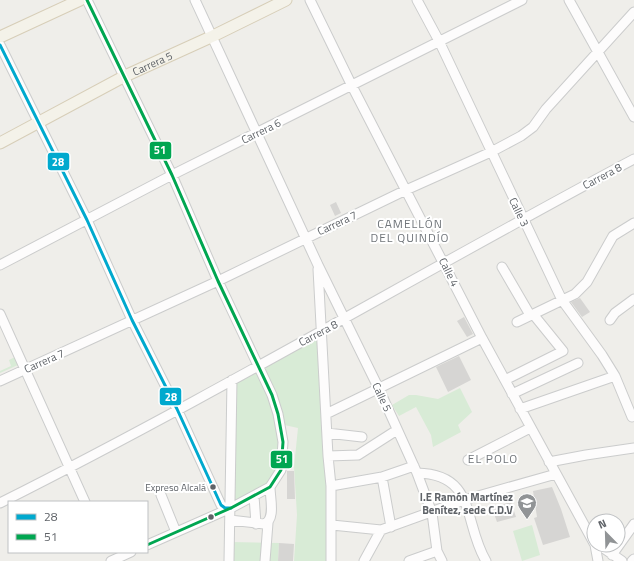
<svg xmlns="http://www.w3.org/2000/svg" width="634" height="561" viewBox="0 0 634 561" font-family="'Titillium Web',sans-serif">
	<style>
		.green { fill: #d8ebd6 }
		.building { fill: #d6d5d3 }
		.lines { fill: none; stroke-linecap: round; stroke-linejoin: round }
		.minor-casing { stroke: #cbcccc; stroke-width: 11 }
		.major-casing { stroke: #d7ceb8; stroke-width: 13 }
		.minor { stroke: #fdfcfc; stroke-width: 9 }
		.major { stroke: #f4f2e9; stroke-width: 11 }
		.bus-1-casing { stroke: #fff; stroke-width: 6 }
		.bus-2-casing { stroke: #fff; stroke-width: 6 }
		.bus-1 { stroke: #00a9ce; stroke-width: 3 }
		.bus-2 { stroke: #00a651; stroke-width: 3 }
		.bus-dot { fill: #5f6368; stroke: #fff; stroke-width: 1.5 }
		.labels { text-anchor: middle; dominant-baseline: central; stroke-width: 4; stroke-linejoin: round; paint-order: stroke }
		.bus-label { font-size: 10px; fill: #5f6368; stroke: #fff; text-anchor: end }
		.street-label { font-size: 11px; fill: #5f6368; stroke: #fff }
		.poi-label { font-size: 11px; font-weight: bold; fill: #5f6368; stroke: #fff; text-anchor: end }
		.neighbourhood-label { font-size: 12px; letter-spacing: 1px; fill: #70757a; stroke: #fff }
		.line-badge { stroke: #fff; stroke-width: 1.5 }
		.badge-label { font-size: 11px; text-anchor: middle; font-weight: bold; fill: #fff }
	</style>
	<rect width="100%" height="100%" fill="#efeeea"/>
	<!-- green -->
	<path class="green" d="M321 333 331 561H294L297 515 294 467 298 428 280 424 281 470 270 487 231 508 232 380Z
		M15 357 18 365 0 373V371L11 366 9 360Z
		M460 388 472 412 458 425 461 432 433 447 431 435 416 407 399 416 392 405 409 395H416L438 399Z
		M532 525 540 555 522 561 513 531Z
		M230 542 279 543 278 561H229Z"/>
	<!-- building -->
	<path class="building" d="M336 202 341 213 335 216 330 205Z
		M580 298 590 312 582 317 571 302Z
		M464 317 473 334 467 337 457 321Z
		M459 356 471 380 448 392 436 367Z
		M287 471H294L295 499H287Z
		M552 487 561 509 570 537 543 545 534 518 537 517 533 491Z
		M511 502 516 517 497 522 492 508Z
		M279 543 294 544 293 561H278Z"/>
	<g class="lines">
		<!-- minor casing -->
		<g class="minor-casing">
			<path id="minor" d="M87 0 172 175 218 281 272 395 278 414 283 442 281 470 270 487 231 508 147 545
				M195 0 318 265 379 389 417 473 432 513 437 551 442 561
				M310 0 352 86 482 338 594 543
				M417 0 439 41 562 300 602 355 615 376 632 417
				M569 0 634 117
				M0 45 87 220 132 320 177 409 221 505 225 508H231
				M0 265 172 175 522 0
				M502 267 530 315
				M318 269 328 456 331 486V561
				M0 314 85 502
				M610 320 615 313 634 299
				M517 322 575 294 587 282 613 236 634 223
				M505 380 563 351 533 314
				M0 381 218 281 406 190 491 152 521 136 533 127 546 109 634 12
				M512 394 578 363
				M520 409 615 376
				M326 414 482 338
				M327 433 362 437
				M328 456 358 455 397 430
				M468 460 530 428
				M549 462 586 455 634 448
				M417 473C477 474 463 523 486 561
				M382 477 391 527
				M331 486 382 477 414 466
				M161 495 176 532
				M254 496 256 524
				M0 503C215 395 422 272 634 159
				M230 520 264 524C276 520 270 498 270 487
				M332 525 381 530 464 500 556 474
				M595 545 598 561
				M599 545 622 561
				M612 555 634 524
				M111 561 131 552
				M229 561 232 380
				M265 561 268 523
				M364 561 381 530
				M409 561 437 551
				M632 561 634 559"/>
		</g>
		<!-- major casing -->
		<g class="major-casing">
			<g id="major">
				<path d="M0 37 80 0"/>
				<path id="s1" d="M0 143 125 76 213 36 286 0"/>
			</g>
		</g>
		<!-- minor -->
		<use href="#minor" class="minor"/>
		<!-- major -->
		<use href="#major" class="major"/>
		<!-- bus-1 casing -->
		<g class="bus-1-casing">
			<path id="bus-1" d="M0 45 87 220 132 320 177 409 221 505 225 508H231"/>
		</g>
		<!-- bus-2 casing -->
		<g class="bus-2-casing">
			<path id="bus-2" d="M87 0 172 175 218 281 272 395 278 414 283 442 281 470 270 487 231 508 147 545"/>
		</g>
		<!-- bus-1 -->
		<use href="#bus-1" class="bus-1"/>
		<!-- bus-2 -->
		<use href="#bus-2" class="bus-2"/>
	</g>
	<!-- icons -->
	<defs>
		<g id="school-pin" transform="scale(1)"><path d="M0 17L-7.5 6A9.5 9.5 0 1 1 7.5 6Z" fill="#919496" stroke="#fff"/><path d="M0-5L7-2L0 1L-7-2ZM-4 1L0 2.5L4 1V4Q0 6-4 4Z" fill="#fff"/></g>
	</defs>
	<g fill-rule="evenodd">
		<use href="#school-pin" x="527" y="503"/>
	</g>
	<!-- markers -->
	<g class="bus-dot">
		<circle cx="213" cy="487" r="3.5"/>
		<circle cx="211" cy="517" r="3.5"/>
	</g>
	<g class="labels">
		<!-- bus labels -->
		<g class="bus-label">
			<text x="206" y="487">Expreso Alcalá</text>
		</g>
		<!-- street labels -->
		<g class="street-label">
			<text stroke="none"><textPath href="#s1" startOffset="172">Carrera 5</textPath></text>
			<text transform="translate(261 131) rotate(-26)">Carrera 6</text>
			<text transform="translate(602 176) rotate(-28)">Carrera 8</text>
			<text transform="translate(519 212) rotate(64)">Calle 3</text>
			<text transform="translate(337 223) rotate(-25)">Carrera 7</text>
			<text transform="translate(449 272) rotate(63)">Calle 4</text>
			<text transform="translate(318 333) rotate(-28)">Carrera 8</text>
			<text transform="translate(44 361) rotate(-24)">Carrera 7</text>
			<text transform="translate(382 397) rotate(65)">Calle 5</text>
		</g>
		<!-- poi labels -->
		<g class="poi-label">
			<text x="513" y="497">I.E Ramón Martínez<tspan x="513" dy="13">Benítez, sede C.D.V</tspan></text>
		</g>
		<!-- neighbourhood labels -->
		<g class="neighbourhood-label">
			<text x="410" y="223">CAMELLÓN<tspan x="410" dy="14">DEL QUINDÍO</tspan></text>
			<text x="493" y="458">EL POLO</text>
		</g>
	</g>
	<g class="line-badge">
		<rect x="149" y="141" width="23" height="19" rx="4" fill="#00a651"/>
		<rect x="47" y="152" width="23" height="19" rx="4" fill="#00a9ce"/>
		<rect x="159" y="387" width="23" height="19" rx="4" fill="#00a9ce"/>
		<rect x="270" y="450" width="23" height="19" rx="4" fill="#00a651"/>
	</g>
	<g class="badge-label">
		<text x="160" y="154">51</text>
		<text x="58" y="166">28</text>
		<text x="171" y="401">28</text>
		<text x="282" y="463">51</text>
	</g>
	<!-- legend -->
	<rect x="8" y="501" width="140" height="52" fill="#ffffff" stroke="#bfc1c3"/>
	<rect x="16" y="514" width="20" height="6" fill="#00a9ce" stroke="#bfc1c3"/>
	<text x="44" y="521" font-size="12" fill="#5f6368">28</text>
	<rect x="16" y="534" width="20" height="6" fill="#00a651" stroke="#bfc1c3"/>
	<text x="44" y="541" font-size="12" fill="#5f6368">51</text>
	<!-- north arrow -->
	<g transform="translate(606 533) rotate(337)"><circle r="19" fill="#ffffff" stroke="#bfc1c3"/>
	<path d="M0-3L7 15L0 10L-7 15Z" fill="#919496"/>
	<text y="-6" font-size="11" font-weight="bold" text-anchor="middle" fill="#5f6368">N</text>
	</g>
</svg>
